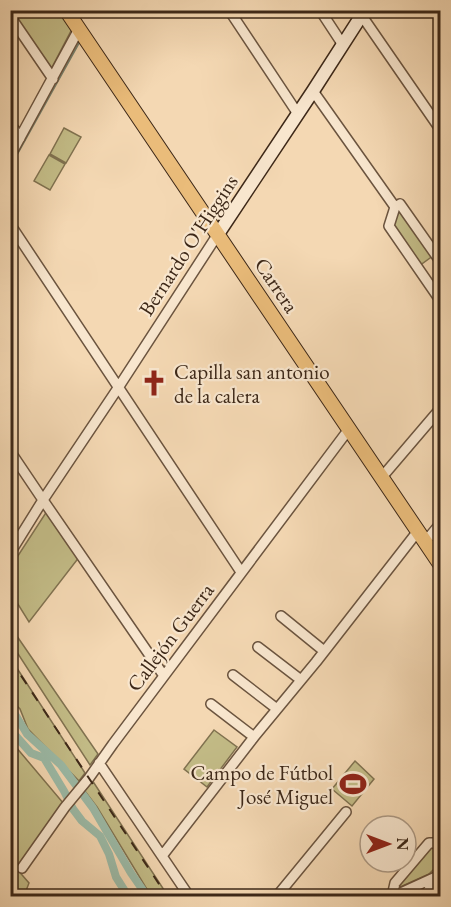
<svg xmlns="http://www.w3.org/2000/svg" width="451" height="907" viewBox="0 0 451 907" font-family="'EB Garamond',serif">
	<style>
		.green { fill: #c3bc87; stroke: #807250; stroke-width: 1.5 }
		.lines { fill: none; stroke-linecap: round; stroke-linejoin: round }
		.stream { stroke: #76806e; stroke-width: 2 }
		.canal { stroke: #9cbba8; stroke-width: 8 }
		.street-casing { stroke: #6b543f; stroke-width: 12 }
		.secondary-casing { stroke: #3d2818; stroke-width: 15 }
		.primary-casing { stroke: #3d2818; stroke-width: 16 }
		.street { stroke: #f8e6ce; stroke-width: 9 }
		.secondary { stroke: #f8e6ce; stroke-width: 12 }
		.primary { stroke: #eabc7a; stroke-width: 14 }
		.rail { stroke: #3d2818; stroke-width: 2; stroke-dasharray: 10 10; stroke-linecap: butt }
		.labels { text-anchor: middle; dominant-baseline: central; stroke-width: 4.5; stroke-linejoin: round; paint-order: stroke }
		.street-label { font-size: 21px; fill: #3d2818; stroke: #f8e6ce }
		.poi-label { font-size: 21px; fill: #3d2818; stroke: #f8e6ce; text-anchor: start }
	</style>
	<rect width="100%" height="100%" fill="#f4d8b3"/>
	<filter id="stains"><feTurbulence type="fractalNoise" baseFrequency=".00333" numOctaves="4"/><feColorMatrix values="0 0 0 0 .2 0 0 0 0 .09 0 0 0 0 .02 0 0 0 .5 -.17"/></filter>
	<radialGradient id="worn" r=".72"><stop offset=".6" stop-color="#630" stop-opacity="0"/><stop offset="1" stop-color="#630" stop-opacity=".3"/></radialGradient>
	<!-- green -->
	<path class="green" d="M10 11H61L73 27 50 71Z
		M64 128 81 137 66 163 50 154Z
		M49 155 65 164 50 190 34 181Z
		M400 208 434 255 419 266 391 226 395 211Z
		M47 511 80 556 29 622 11 593 10 568Z
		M10 626 98 754 90 765 11 643Z
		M11 659 85 773 79 781 28 729 20 709 11 700Z
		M214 730 237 747 207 787 184 769Z
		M10 740 64 804 16 868 29 883 24 896H11Z
		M355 761 374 779 352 806 332 789Z
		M92 780 168 896H151L97 807 84 790Z
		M433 845 440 853V863L429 874 398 888 396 885Z"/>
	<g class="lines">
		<!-- stream -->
		<path class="stream" d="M10 167 80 41"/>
		<!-- canal -->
		<path class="canal" d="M10 706 27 734 61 765 93 808 131 873 147 896
			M10 726 15 735 31 753 44 758 64 791 73 809 82 821 100 836 109 854 116 877 128 896"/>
		<!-- street casing -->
		<g class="street-casing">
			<path id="street" d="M229 10 298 114
				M320 10 343 45
				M10 16 53 79
				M362 16 440 129
				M313 91 395 207 400 204 440 261
				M10 123 20 138
				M10 156 79 29
				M395 207 389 226 440 300
				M10 224 241 572
				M10 451 43 500 164 676
				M382 477 440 409
				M425 542 440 524
				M10 553 43 500 118 388 218 234
				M281 616 324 651
				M258 647 301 680
				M233 675 277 709
				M211 704 254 737
				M99 763 189 896
				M162 856 254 737 316 662 418 531
				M22 868 65 807 89 778 113 744 349 429
				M277 896 346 812
				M394 896 440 875
				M395 896 393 892 395 883 429 843H436L440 847
				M424 896 439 877"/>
		</g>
		<!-- secondary casing -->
		<g class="secondary-casing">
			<path id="secondary" d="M218 234 313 91 365 10"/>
		</g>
		<!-- primary casing -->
		<g class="primary-casing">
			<path id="primary" d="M66 10 440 564"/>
		</g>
		<!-- street -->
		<use href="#street" class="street"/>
		<!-- secondary -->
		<use href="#secondary" class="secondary"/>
		<!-- primary -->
		<use href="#primary" class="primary"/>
		<!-- rail -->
		<path class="rail" d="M10 659 167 896"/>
	</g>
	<!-- icons -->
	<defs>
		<g id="church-bare" transform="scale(2.07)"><path d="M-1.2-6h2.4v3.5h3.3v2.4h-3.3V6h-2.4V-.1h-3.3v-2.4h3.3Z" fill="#8f2418" stroke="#f8e6ce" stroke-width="2.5" paint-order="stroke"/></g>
		<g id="stadium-bare" transform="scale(2.07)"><path d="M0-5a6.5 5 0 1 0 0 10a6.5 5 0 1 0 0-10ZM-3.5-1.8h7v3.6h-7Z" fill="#8f2418" stroke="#f8e6ce" stroke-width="2.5" paint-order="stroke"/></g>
	</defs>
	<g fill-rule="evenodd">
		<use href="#church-bare" x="154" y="383"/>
		<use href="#stadium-bare" x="353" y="784"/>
	</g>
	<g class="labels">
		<!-- street labels -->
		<g class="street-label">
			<text transform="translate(188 245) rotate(-57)">Bernardo O'Higgins</text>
			<text transform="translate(277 285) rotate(56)">Carrera</text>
			<text transform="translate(170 637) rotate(-53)">Callejón Guerra</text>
		</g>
		<!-- poi labels -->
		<g class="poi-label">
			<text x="174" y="371">Capilla san antonio<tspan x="174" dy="24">de la calera</tspan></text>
			<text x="333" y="772" text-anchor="end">Campo de Fútbol<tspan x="333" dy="24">José Miguel</tspan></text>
		</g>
	</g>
	<!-- margin -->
	<rect width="451" height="907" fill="none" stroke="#f4d8b3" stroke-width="36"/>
	<rect x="12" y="12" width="427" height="883" fill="none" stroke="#3d2818" stroke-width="3"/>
	<rect x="18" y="18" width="415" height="871" fill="none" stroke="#3d2818" stroke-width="1.5"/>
	<!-- north arrow -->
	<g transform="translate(388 844) rotate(90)"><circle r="28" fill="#f8e6ce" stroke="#ad9a85" stroke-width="1.5"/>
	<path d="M0-4.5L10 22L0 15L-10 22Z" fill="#8f2418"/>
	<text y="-9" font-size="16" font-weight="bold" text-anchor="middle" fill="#3d2818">N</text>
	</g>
	<rect width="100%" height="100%" filter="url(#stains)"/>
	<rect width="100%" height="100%" fill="url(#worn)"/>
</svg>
